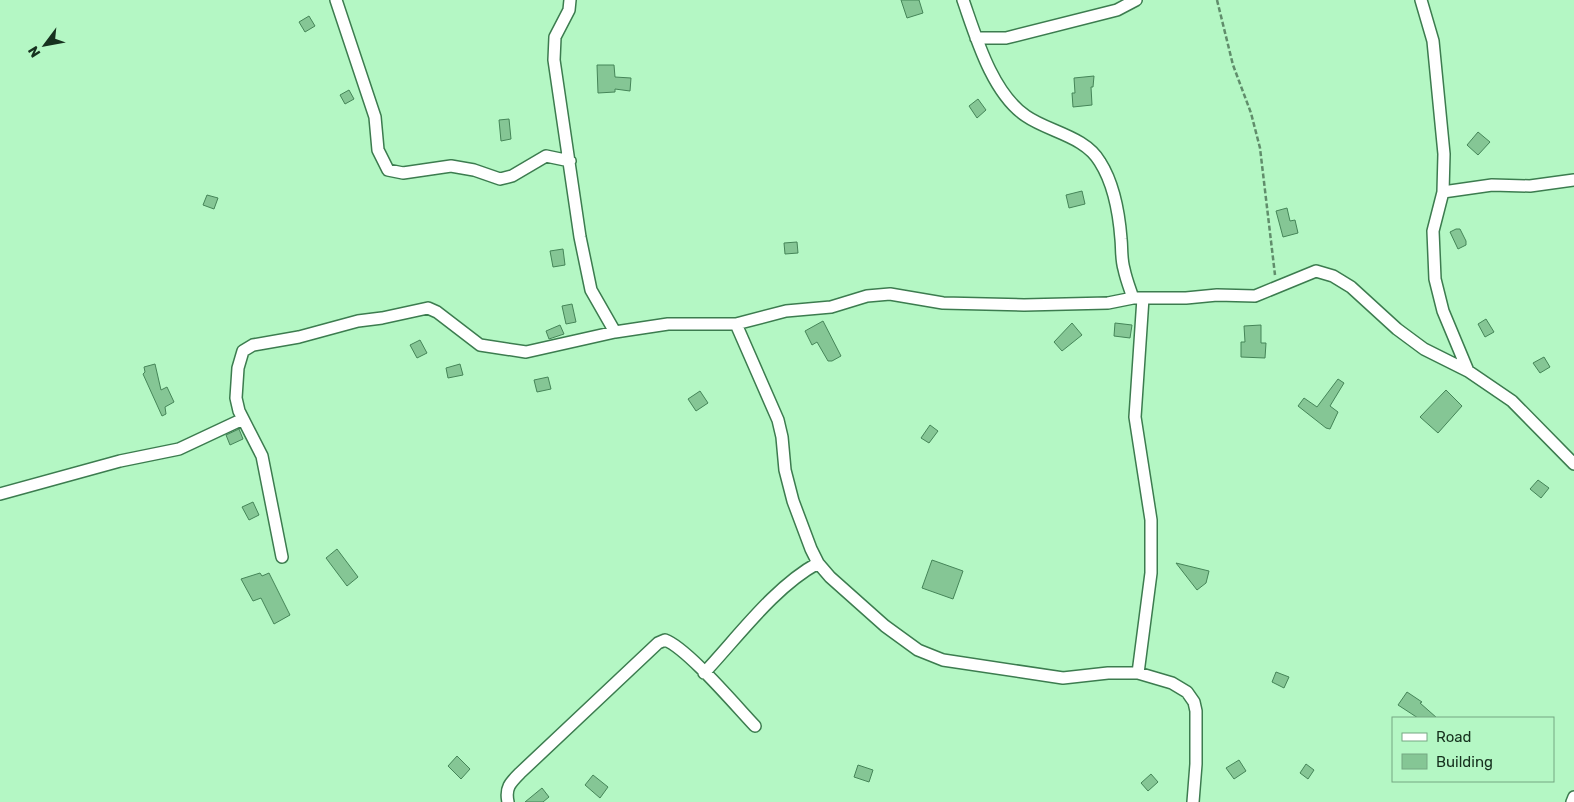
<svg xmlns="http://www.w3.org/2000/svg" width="1574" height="802" viewBox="0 0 1574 802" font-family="Rubik,sans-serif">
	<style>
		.building { fill: #85c695; stroke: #458558 }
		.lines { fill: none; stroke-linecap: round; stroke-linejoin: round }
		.minor-casing { stroke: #3c7c4f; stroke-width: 14 }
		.path { stroke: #608d6b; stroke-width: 2.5; stroke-dasharray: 5 2.5; stroke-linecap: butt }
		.minor { stroke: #fff; stroke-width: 11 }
	</style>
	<rect width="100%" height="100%" fill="#b4f7c4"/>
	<!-- building -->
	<path class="building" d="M901 0H919L923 13 907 18Z
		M309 16 315 26 305 32 299 22Z
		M597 65H614L615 77 631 78 630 91 615 89V92L598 93Z
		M1094 76 1093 87H1091L1092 105 1073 107 1072 93H1075L1074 78Z
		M349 90 354 99 345 104 340 95Z
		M978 99 986 110 977 118 969 106Z
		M509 119 511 139 501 141 499 120Z
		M1478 132 1490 142 1478 155 1467 145Z
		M1082 191 1085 204 1069 208 1066 195Z
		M207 195 218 198 214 209 203 205Z
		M1287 208 1290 221 1295 220 1298 233 1283 237 1276 211Z
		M1456 229H1460L1466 241V245L1458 249 1450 232Z
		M797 242 798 253 785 254 784 243Z
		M563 249 565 265 553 267 550 251Z
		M572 304 576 322 566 324 562 306Z
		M1486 319 1494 332 1485 337 1478 324Z
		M823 321 841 356 832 361H828L817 342 812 345 805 331Z
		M1072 323 1082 335 1062 351 1054 342Z
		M1115 323 1132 325 1130 338 1114 336Z
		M560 325 564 334 549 339 546 331Z
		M1261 325V343H1266L1265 358 1241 357V342H1245L1244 326Z
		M420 340 427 353 417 358 410 345Z
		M1544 357 1550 367 1540 373 1533 363Z
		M155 364 161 390 167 387 174 402 165 407 166 414 162 416 143 374 145 372 144 367Z
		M460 364 463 375 448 378 446 368Z
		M548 377 551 389 537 392 534 380Z
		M1338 379 1344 383 1330 406 1338 412 1330 429 1326 428 1298 406 1304 398 1317 407Z
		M1446 390 1462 406 1438 433 1420 417Z
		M700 391 708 403 696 411 688 399Z
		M930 425 938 431 929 443 921 438Z
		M239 429 243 439 230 445 226 435Z
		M1538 480 1549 488 1541 498 1530 489Z
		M253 502 259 515 249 520 242 507Z
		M337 549 358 577 347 586 326 558Z
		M932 560 963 571 953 599 922 588Z
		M1176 563 1209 571 1206 583 1197 590Z
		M260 573 262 576 269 573 290 615 274 624 261 598 253 601 241 579Z
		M1276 672 1289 677 1284 688 1272 682Z
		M1407 692 1422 702 1420 703 1437 718H1418L1398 705Z
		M457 756 470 769 461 779 448 766Z
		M1239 760 1246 771 1234 779 1226 768Z
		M1306 764 1314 770 1308 779 1300 773Z
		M858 765 873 770 869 782 854 777Z
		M1151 774 1158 782 1148 791 1141 783Z
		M593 775 608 787 600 798 585 785Z
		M542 788 549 797 543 802H525Z"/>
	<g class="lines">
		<!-- minor casing -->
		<g class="minor-casing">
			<path id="minor" d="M336 0 375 117 378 150 388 170 403 173 451 166 474 170 500 179 512 176 546 156 570 161
				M570 0 569 10 555 37 554 60 580 237 591 290 615 332
				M963 0C976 37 992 93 1026 116 1049 132 1085 136 1100 162 1114 184 1119 213 1121 239 1122 248 1121 259 1124 269 1126 279 1130 289 1133 298
				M1421 0 1433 41 1444 154 1443 192 1433 231 1435 279 1443 311 1468 371
				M976 38H1006L1117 10 1136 0
				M1443 192 1492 185 1530 186 1574 180
				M736 324 778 420 782 437 785 470 793 501 811 549 818 563 830 577 885 626 918 650 943 660 1063 678 1108 673H1138L1172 683 1187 692 1194 702 1196 711V764L1193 802
				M0 494 120 461 179 449 243 419
				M282 557 262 456 239 411 236 398 238 368 243 351 253 345 299 337 358 321 382 318 428 308 437 312 480 345 526 352 615 332 668 324H736L786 311 831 307 867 296 890 294 943 303 1024 305 1108 303 1133 298H1186L1217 295 1255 296 1316 271 1333 276 1351 287 1397 329 1424 349 1468 371 1512 401 1574 464
				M704 673C738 637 774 587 818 563
				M1138 673 1151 573V520L1135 417 1143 298
				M508 802C505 788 510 783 520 773L658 643 665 640C687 648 736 706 755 726
				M1572 802 1574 797"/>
		</g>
		<!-- path -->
		<path class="path" d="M1217 0 1233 65 1251 113 1260 148 1275 275"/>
		<!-- minor -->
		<use href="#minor" class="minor"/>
	</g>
	<!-- legend -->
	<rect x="1392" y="717" width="162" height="65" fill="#b4f7c4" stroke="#75a882"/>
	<rect x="1402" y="733" width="25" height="8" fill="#ffffff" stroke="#75a882"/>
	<text x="1436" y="742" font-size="15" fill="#16311e">Road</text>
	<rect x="1402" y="754" width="25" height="15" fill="#85c695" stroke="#75a882"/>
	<text x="1436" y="767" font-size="15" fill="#16311e">Building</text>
	<!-- north arrow -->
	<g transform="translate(45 45) rotate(238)" stroke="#b4f7c4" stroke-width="4" paint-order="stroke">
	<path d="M0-4L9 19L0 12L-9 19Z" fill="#16311e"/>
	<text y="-8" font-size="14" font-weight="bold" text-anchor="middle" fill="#16311e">N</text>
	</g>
</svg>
